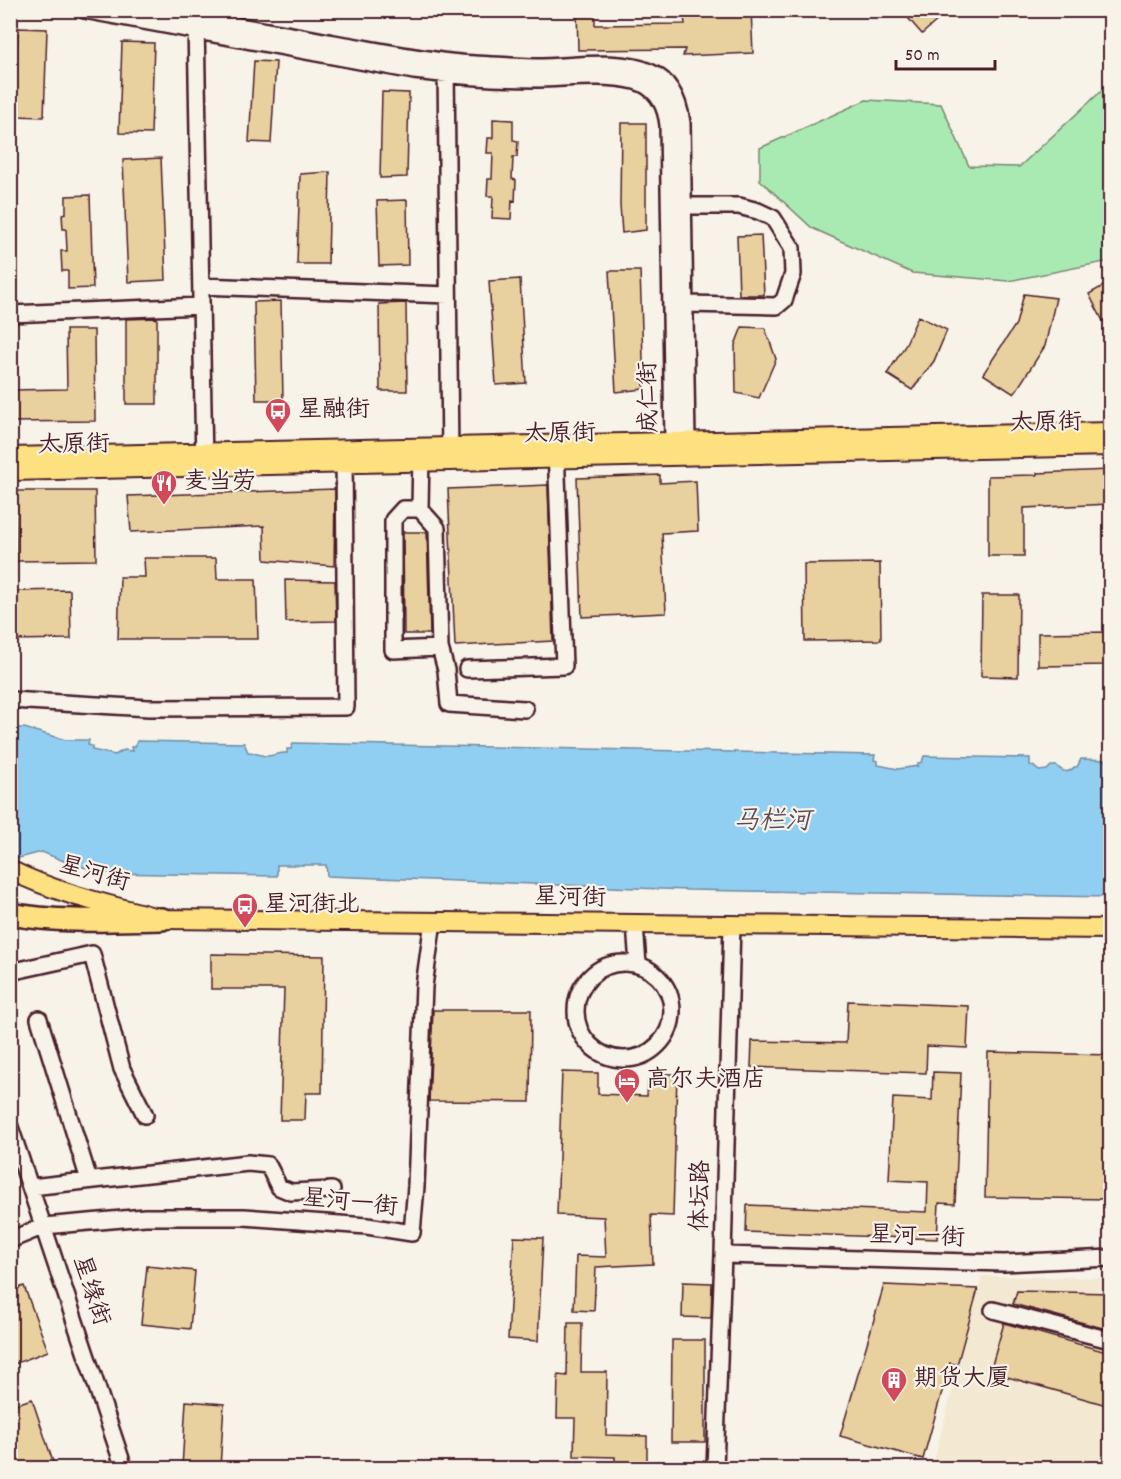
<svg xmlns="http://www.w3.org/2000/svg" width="1121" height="1479" viewBox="0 0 1121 1479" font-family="Dekko,'LXGW WenKai TC',sans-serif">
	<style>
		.built { fill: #f3e8d2 }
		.green { fill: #a9eab3; stroke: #7a846f; stroke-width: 1.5 }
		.water { fill: #90cff1; stroke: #7489a2; stroke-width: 1.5 }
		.building { fill: #e9d09f; stroke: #4a1f2b; stroke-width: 1.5 }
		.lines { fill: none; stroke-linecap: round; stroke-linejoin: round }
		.minor-casing { stroke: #4a1f2b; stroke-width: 20 }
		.major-casing { stroke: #4a1f2b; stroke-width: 22 }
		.highway-casing { stroke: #4a1f2b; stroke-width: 26 }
		.minor { stroke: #f7f3e8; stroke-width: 15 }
		.major { stroke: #fde080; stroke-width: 18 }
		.highway { stroke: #fde080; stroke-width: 21 }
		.labels { text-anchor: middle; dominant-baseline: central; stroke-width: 4.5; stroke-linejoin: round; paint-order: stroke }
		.street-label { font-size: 24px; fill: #4a1f2b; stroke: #f7f3e8 }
		.poi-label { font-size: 24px; fill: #4a1f2b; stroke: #f7f3e8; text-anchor: start }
		.water-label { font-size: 26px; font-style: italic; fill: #5c4b5c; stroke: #f7f3e8 }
	</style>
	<rect width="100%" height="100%" fill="#f7f3e8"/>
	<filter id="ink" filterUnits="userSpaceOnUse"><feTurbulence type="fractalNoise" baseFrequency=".0167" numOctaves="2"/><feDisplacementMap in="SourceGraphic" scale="12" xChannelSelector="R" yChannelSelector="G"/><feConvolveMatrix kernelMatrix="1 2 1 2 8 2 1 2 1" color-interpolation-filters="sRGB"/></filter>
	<g filter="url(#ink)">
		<!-- built -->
		<path class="built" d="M982 1276 1110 1278V1468H932Z"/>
		<!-- green -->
		<path class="green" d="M1110 83V261L1008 281 912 273 812 228 760 180V148L866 100 941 104 969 166 1019 167Z"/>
		<!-- water -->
		<path class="water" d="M11 728H24L66 740H89L88 745 92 746V750L115 755 124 750 132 751 131 747H135L137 741 244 743 248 752C255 752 260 756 267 756 275 756 280 752 287 753V749H291L293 743 875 755 874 760 878 761V765L898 769 918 766V763L922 762 924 756 1030 758V765L1033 766 1039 771 1047 770 1051 766H1057C1062 772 1069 774 1074 767H1077L1081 759 1110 760V897L688 890 327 876 326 865H277V876L107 873 71 864 42 852 11 860Z"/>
		<!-- building -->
		<path class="building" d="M577 10H595V25L685 24 683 10H751L753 53 683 56 685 49 578 50Z
			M901 10H949L922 34Z
			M18 28 47 29 44 117 15 116Z
			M122 42 154 43 151 134 119 133Z
			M254 61 276 62 271 143 249 142Z
			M382 92 409 93 407 177 380 178Z
			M493 119 513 120V140L518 141 517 157H513L512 179 516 180 515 201 512 200 511 219 492 218 493 196H487L488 179H492L493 153H487L488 138H493Z
			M621 123H646V230L622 233 620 205Z
			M161 158 166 280 128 282 123 160Z
			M330 172 328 264H297L300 174Z
			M90 195 93 288 68 289V271H62L61 251H67L66 229H63L62 214 66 213V196Z
			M407 200 408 265 379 266 377 201Z
			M761 235 764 295H739L737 236Z
			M609 271H640L644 389 616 392Z
			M520 279 526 383 496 385 489 281Z
			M1110 282V317L1103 321 1089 294Z
			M1024 294 1056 298 1045 346 1014 394 983 374 1016 324Z
			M281 301 283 400H256L254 302Z
			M406 303 407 391H380L379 304Z
			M918 316 947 330 934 361 912 390 887 374 905 346Z
			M157 318V404H126V319Z
			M742 327 765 328 776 359 759 398 736 393 735 345Z
			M66 330H94L95 421 10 422V390L67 389Z
			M1110 470V504L1024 508V556H988V476L1037 475V473Z
			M660 475V483L696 481 698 531 662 533 666 613 582 617 577 478Z
			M548 485 553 641 455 646 448 489Z
			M335 489 334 566 265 560 264 526 131 532 128 496Z
			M15 491H95L96 560 16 561Z
			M403 532H427L430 634H404Z
			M144 558H216L217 579H256L258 639H118L120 577H145Z
			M880 563 881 640 805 641 804 564Z
			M285 580 335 581 336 621 286 622Z
			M70 590 71 639 10 640V591Z
			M982 595H1019L1018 677 981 676Z
			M1110 632V665L1038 666V633Z
			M211 954 324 956 322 1093H306L305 1120H280L284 989H211Z
			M848 1001 969 1006 967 1048 927 1046 926 1073 751 1067 752 1041 846 1043Z
			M433 1010H531L530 1102 429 1101Z
			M988 1052 1110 1055V1199L985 1197Z
			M562 1072 598 1073V1094L647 1096 648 1079H660V1074H677L673 1216 651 1215 653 1264 596 1267 594 1311 574 1310 576 1256 606 1257 604 1217 557 1215Z
			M933 1072 961 1073 955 1204 939 1203 937 1239 746 1232 747 1205 927 1212 928 1182 889 1180 893 1098 932 1100Z
			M514 1237 543 1238 538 1341 508 1339Z
			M147 1266 195 1271 190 1329 141 1324Z
			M683 1282 712 1283 711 1318 682 1317Z
			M884 1285 978 1289 957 1365 950 1363 923 1459 840 1436Z
			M24 1286 48 1351 14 1364 10 1355V1291Z
			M1017 1291 1110 1293V1330L1013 1304Z
			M568 1323H582L581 1372H607L606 1435 647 1436V1468H615V1457L574 1456 575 1418H557L558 1375 567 1376Z
			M1004 1323 1110 1353V1406L990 1372Z
			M672 1340H705V1442H671Z
			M32 1399 55 1468H21L10 1438V1406Z
			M186 1401 224 1404 220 1468H182Z"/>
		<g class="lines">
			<!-- minor casing -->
			<g class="minor-casing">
				<path id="minor" d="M84 10 414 71C455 76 496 79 538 79 566 79 618 72 643 84 659 92 666 108 668 125L673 442 678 452
					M155 10C215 22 274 32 334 43 376 50 418 59 460 63 485 65 511 66 537 67 571 67 619 58 650 72 671 81 679 101 682 123L687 442 683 451
					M196 23 204 464
					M446 65 450 458
					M675 206H739L758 211 773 218 792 248 793 274 784 300 777 306 685 304
					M201 286 448 295
					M10 314 201 306
					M421 451 420 509 437 528 440 648 446 670 449 704 525 709
					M420 509H403L393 520V650L440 648
					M467 669 564 666 556 448
					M10 700 149 708 346 707 344 452
					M635 924 638 965
					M576 1011a48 48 0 1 1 96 0a48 48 0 1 1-96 0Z
					M10 972 92 954 122 1069 145 1115
					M39 1019 89 1180
					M10 1127 124 1468
					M31 1187 248 1163 268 1165 279 1187 291 1192 332 1190
					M10 1240 44 1226 145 1217H244L367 1226 412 1233 416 1186 424 986 433 921
					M723 1255 1004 1263 1110 1258
					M993 1310 1110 1340
					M715 1468 723 1255 732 924"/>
			</g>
			<!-- major casing -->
			<g class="major-casing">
				<path id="major" d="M10 457 1110 432
					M10 471 1110 446
					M10 870C58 894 110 905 162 919L1110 929"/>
			</g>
			<!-- highway casing -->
			<g class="highway-casing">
				<path id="highway" d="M10 914C60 923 111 920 162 919"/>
			</g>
			<!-- minor -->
			<use href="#minor" class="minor"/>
			<!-- major -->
			<use href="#major" class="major"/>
			<!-- highway -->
			<use href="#highway" class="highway"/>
		</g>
	</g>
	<!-- icons -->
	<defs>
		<g id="bus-pin" transform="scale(1.35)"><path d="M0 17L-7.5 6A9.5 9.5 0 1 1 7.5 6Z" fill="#d1495b" stroke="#f7f3e8"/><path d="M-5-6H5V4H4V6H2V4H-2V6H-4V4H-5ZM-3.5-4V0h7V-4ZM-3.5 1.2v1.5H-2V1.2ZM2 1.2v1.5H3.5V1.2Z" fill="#fff"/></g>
		<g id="restaurant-pin" transform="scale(1.35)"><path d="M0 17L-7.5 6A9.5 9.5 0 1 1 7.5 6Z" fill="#d1495b" stroke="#f7f3e8"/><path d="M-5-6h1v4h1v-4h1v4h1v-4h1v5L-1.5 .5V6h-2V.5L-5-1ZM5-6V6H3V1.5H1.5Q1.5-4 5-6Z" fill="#fff"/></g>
		<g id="hotel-pin" transform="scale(1.35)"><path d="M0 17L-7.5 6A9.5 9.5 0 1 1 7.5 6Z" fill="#d1495b" stroke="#f7f3e8"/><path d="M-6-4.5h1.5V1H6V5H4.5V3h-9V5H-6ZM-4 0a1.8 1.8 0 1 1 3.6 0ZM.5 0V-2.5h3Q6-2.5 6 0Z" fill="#fff"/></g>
		<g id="building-pin" transform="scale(1.35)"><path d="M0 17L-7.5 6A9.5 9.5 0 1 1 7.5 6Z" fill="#d1495b" stroke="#f7f3e8"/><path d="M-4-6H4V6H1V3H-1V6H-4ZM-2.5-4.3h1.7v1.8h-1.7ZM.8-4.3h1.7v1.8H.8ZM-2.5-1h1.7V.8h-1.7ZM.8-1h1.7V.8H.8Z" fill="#fff"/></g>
	</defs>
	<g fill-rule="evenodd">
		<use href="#bus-pin" x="278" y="411"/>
		<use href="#restaurant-pin" x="164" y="483"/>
		<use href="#bus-pin" x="245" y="906"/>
		<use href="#hotel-pin" x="627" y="1081"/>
		<use href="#building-pin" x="894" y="1380"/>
	</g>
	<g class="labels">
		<!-- street labels -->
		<g class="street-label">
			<text transform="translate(650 397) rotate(-91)">成仁街</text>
			<text transform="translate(1046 424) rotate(-1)">太原街</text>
			<text transform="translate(560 435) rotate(-1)">太原街</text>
			<text transform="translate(74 446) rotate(-1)">太原街</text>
			<text transform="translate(94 875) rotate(16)">星河街</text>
			<text transform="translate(570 899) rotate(1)">星河街</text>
			<text transform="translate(702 1196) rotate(-89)">体坛路</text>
			<text transform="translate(350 1204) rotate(6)">星河一街</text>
			<text transform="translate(917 1238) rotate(2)">星河一街</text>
			<text transform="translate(90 1291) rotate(72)">星缘街</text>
		</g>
		<!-- poi labels -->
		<g class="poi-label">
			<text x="298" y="411">星融街</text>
			<text x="184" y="483">麦当劳</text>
			<text x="264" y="906">星河街北</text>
			<text x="646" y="1081">高尔夫酒店</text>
			<text x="914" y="1380">期货大厦</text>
		</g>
		<!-- water labels -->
		<g class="water-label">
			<text x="772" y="822">马栏河</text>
		</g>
	</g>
	<!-- margin -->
	<rect width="1121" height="1479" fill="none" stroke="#f7f3e8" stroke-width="36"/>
	<rect x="18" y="18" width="1085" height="1443" fill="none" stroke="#4a1f2b" stroke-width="2" filter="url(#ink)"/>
	<!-- scale -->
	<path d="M896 60v9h99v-9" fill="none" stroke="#4a1f2b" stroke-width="3"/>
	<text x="905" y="60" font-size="18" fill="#4a1f2b" stroke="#f7f3e8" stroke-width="4.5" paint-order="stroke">50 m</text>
</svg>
